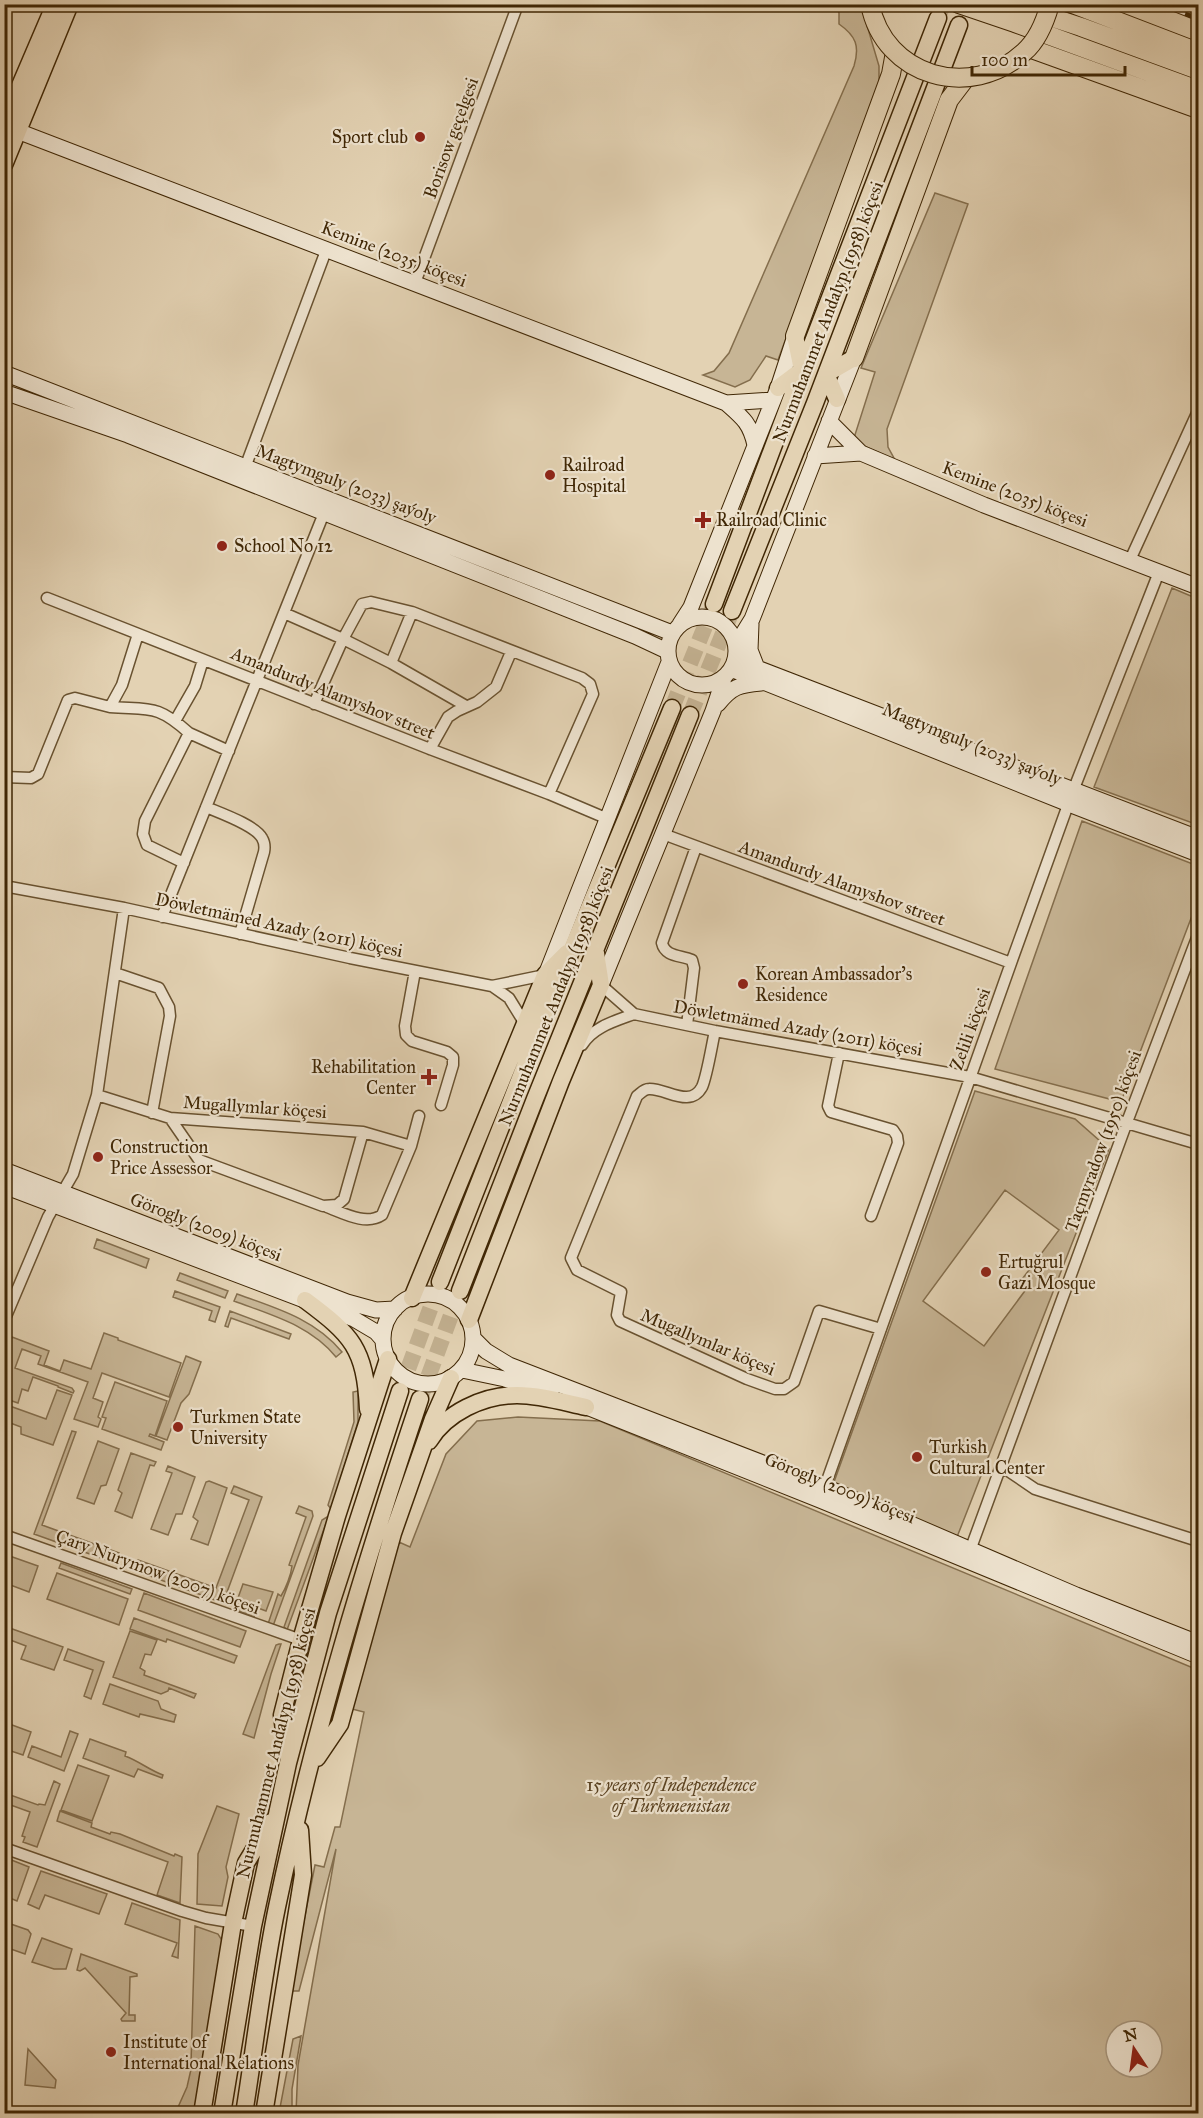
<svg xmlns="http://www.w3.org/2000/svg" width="1203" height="2118" viewBox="0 0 1203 2118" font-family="'IM FELL Great Primer',serif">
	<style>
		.green { fill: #c7b595; stroke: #846e4d; stroke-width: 1.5; fill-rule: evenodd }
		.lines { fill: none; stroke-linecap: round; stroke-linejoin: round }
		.primary-tunnel { stroke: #c2b090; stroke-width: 16; stroke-dasharray: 16 8; stroke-linecap: butt }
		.street-casing { stroke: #695230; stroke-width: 13 }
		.secondary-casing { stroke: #402705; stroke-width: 17 }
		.primary-casing { stroke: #402705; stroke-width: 19 }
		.highway-casing { stroke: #402705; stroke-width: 20 }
		.street { stroke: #ede2ce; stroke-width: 10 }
		.secondary { stroke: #ede2ce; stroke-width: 15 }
		.primary { stroke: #e3d2b3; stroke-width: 16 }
		.highway { stroke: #e3d2b3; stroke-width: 18 }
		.rail-casing { stroke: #402705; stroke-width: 5 }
		.rail { stroke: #ede2ce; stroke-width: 3; stroke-dasharray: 9; stroke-linecap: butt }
		.highway-bridge-casing { stroke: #402705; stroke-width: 20; stroke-linecap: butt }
		.highway-bridge { stroke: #e3d2b3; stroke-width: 18 }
		.poi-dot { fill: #8f2418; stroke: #ede2ce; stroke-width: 2 }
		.labels { text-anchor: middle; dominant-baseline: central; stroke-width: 4.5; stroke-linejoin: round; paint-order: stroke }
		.poi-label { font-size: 18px; fill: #402705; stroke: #ede2ce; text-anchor: start }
		.street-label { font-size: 18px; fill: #402705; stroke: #ede2ce }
		.park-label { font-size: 18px; font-style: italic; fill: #5b4322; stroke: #ede2ce }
	</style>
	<rect width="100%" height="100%" fill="#e3d2b3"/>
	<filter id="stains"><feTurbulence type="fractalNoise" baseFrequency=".00333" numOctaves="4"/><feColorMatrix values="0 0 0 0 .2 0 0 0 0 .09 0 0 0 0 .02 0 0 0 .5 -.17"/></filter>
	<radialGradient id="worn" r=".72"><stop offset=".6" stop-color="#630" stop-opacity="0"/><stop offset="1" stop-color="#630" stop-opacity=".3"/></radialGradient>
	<!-- green -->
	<path class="green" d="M836 5H861L879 66V85L778 360 766 356 750 380 735 387 703 375 714 371 729 353 854 66C860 46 856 36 839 24V13Z
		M935 193 968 204 887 429 888 447 895 460 853 441 875 372 861 368Z
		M1172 588 1198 599V825L1094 787Z
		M1082 821 1198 866V900L1121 1102 995 1069Z
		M975 1091 1075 1119 1109 1149 957 1537 834 1482ZM1005 1190 1059 1230 1023 1278 1030 1284 984 1346 923 1301Z
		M97 1239 149 1259 146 1268 94 1248Z
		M180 1273 228 1291 225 1298 177 1280Z
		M175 1291 220 1307 215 1322 209 1320 212 1311 173 1297Z
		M237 1294C276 1308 315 1319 342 1352L336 1357C310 1325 271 1315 234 1301Z
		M230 1311 291 1334 289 1339 231 1318 228 1327 225 1326Z
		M104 1333 118 1338V1340L181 1363 169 1397 102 1373 93 1398 103 1402 98 1417 101 1419 98 1427 74 1419 88 1382 38 1364 41 1356 22 1349 15 1368 72 1388 74 1391 73 1393 58 1387V1386L33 1377 28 1391 22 1389 18 1403 9 1400 7 1405 46 1419 57 1390 72 1395 53 1445 21 1434V1427L5 1421V1357L12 1337 49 1351 44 1365 60 1371 64 1360 91 1369Z
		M186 1356 201 1362 189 1394 181 1403 167 1440 156 1436Z
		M115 1382 167 1401 155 1436 150 1434 149 1436 164 1442 161 1450 102 1429 106 1418 102 1417Z
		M358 1391V1422L331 1509 328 1505 354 1422 353 1392Z
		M518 1417 600 1421 1198 1670V2113H296L298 2065 336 1849 299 1991H290L315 1865 324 1867 335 1827H340L364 1712 352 1709 399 1542 410 1547 446 1454 477 1421ZM1116 2031H1152V2067H1116Z
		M72 1431 76 1432 42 1525 119 1553 115 1563 34 1534Z
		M98 1441 119 1449 106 1485 101 1486 94 1504 77 1498Z
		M131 1453 156 1462 154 1466 150 1465 132 1518 115 1511 122 1493 118 1490Z
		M168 1466 195 1477 182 1514H176L168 1535 151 1529 172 1473 166 1471Z
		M209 1481 227 1488 208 1545 191 1539 198 1521 193 1517 206 1482Z
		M234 1486 262 1497 223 1603 134 1570 138 1560 216 1588 249 1500 231 1493Z
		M299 1506 312 1511 313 1516 273 1626 268 1624 278 1594 281 1596C286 1588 291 1575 292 1566L289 1565 306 1517 296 1513Z
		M327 1517 328 1518 287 1630 284 1627 322 1520Z
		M4 1554 38 1566 29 1592 5 1583Z
		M61 1563 132 1589 130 1594 59 1568Z
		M57 1573 128 1599 119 1625 47 1599Z
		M243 1584 273 1592 266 1611 258 1608 254 1617 234 1609Z
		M144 1593 246 1631 240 1647 138 1610Z
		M134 1618 237 1656 234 1663 167 1639 166 1642 130 1629Z
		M4 1626 63 1647 54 1670 21 1659 26 1646 5 1638Z
		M130 1631 157 1640 151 1655 145 1654 140 1668 145 1671 144 1675 196 1694 194 1698 169 1688 168 1691 161 1694 113 1677Z
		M279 1644H281L271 1674 254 1738 243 1734 276 1645Z
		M68 1649 104 1662 91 1699 84 1696 93 1670 64 1660Z
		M110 1684 158 1701 161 1709 176 1715 174 1722 140 1714 139 1717 103 1704Z
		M4 1722 31 1732 23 1755 5 1749Z
		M70 1731 78 1734 64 1771 28 1757 32 1746 61 1757Z
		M90 1739 126 1752 125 1756C139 1761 149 1770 163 1775L162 1778 138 1769 134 1777 83 1758Z
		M78 1765 109 1776 92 1821 61 1810Z
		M54 1781 60 1784 37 1847 23 1842 25 1837 22 1836 30 1812 5 1803V1793L38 1805 39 1804 45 1805Z
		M217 1806 239 1814 226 1867 228 1877 222 1906 197 1904 198 1854Z
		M60 1811 92 1823 91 1827 110 1834 111 1832 120 1834 174 1856 175 1854 182 1857 180 1903 157 1895 168 1862 57 1821Z
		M4 1857 29 1867 17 1901 5 1896 9 1883 5 1880Z
		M41 1871 107 1894 99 1914 45 1895 39 1909 28 1904Z
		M132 1903 180 1920 178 1958 172 1956 177 1943 125 1924Z
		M5 1922 28 1930 31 1934 25 1954 5 1947Z
		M195 1926 218 1934 223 1942 195 2113 175 2114 187 2087 192 2065 191 2064Z
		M42 1938 72 1949 66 1969H54L32 1962Z
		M81 1954 137 1974V1976L130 1977 129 2015H135V2021H122L121 2019 126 2013 85 1968 80 1971 77 1970Z
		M301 2036 292 2089V2113H279L293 2039Z
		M28 2049 56 2080 55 2088 25 2085Z"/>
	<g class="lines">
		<!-- primary-tunnel -->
		<path class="primary-tunnel" d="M938 18 943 4
			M672 708 714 604
			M690 715 732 611
			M400 1391 440 1282
			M420 1399 460 1291"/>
		<!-- street casing -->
		<g class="street-casing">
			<path id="street" d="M415 283 518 4
				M243 473 327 248
				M1130 560 1198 411
				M47 598 430 749 549 794 608 819
				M412 612 391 663 466 706
				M284 613 343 639 362 604 371 602 412 612 582 678 590 684 593 694 549 794
				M314 704 343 639 391 663
				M110 707C150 710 157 704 189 733
				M175 721 195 686 203 660
				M430 749 448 717 457 711 477 702 496 687 511 652
				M4 777 31 778 38 774 68 700 75 698 110 707 122 685 138 634
				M206 807C220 813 255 825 262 838 265 843 265 847 264 852L240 934
				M663 834 1011 963
				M184 863 147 845 143 834 145 821 189 733 229 751
				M4 886 124 908 350 958 492 986 545 975
				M162 917 324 513
				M415 971 405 1026 406 1035 412 1041 447 1052 453 1057V1065L441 1105
				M115 973 159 988 169 1007 170 1016 152 1113
				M601 985 634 1014 715 1031 970 1077 1198 1144
				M492 986 509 998 525 1024
				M687 1025 694 968 692 960C681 955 665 957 662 943L696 847
				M715 1031C712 1044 707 1076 702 1087 690 1109 666 1088 649 1089 644 1089 641 1093 637 1096L571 1258 577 1270 621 1292 617 1315 620 1321 747 1379 775 1389H784L794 1382 819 1311 881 1329
				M582 1045C593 1027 615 1021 634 1014
				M839 1053 828 1106 831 1112 893 1130 897 1136 898 1143 871 1216
				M97 1095 170 1118 363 1132 411 1146
				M170 1118 199 1160 323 1206 337 1205 344 1199 363 1132
				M327 1207C343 1213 366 1226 382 1215L411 1146 419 1116
				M4 1321 48 1217 73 1174 97 1095 124 908
				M1001 1466 1035 1489 1198 1541
				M823 1492 1011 963 1073 791 1159 572
				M4 1535 301 1640
				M968 1556 1127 1122 1198 935
				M4 1848 182 1911 206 1918 253 1926"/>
		</g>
		<!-- secondary casing -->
		<g class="secondary-casing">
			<path id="secondary" d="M7 127 726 403 772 400
				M4 373 672 633
				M4 392 128 435 635 636 667 651
				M726 403C743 418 750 423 755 445
				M829 421 861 453
				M815 456 861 453 984 505 1198 587
				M668 651a34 34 0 1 1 68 0a34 34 0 1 1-68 0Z
				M680 624 691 607 778 388 795 336
				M751 624 750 650 757 668
				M736 645 752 619 854 358
				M736 657 757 668 1198 838
				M731 669 1069 804 1198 854
				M718 704C732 686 740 685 761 683
				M547 972 669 662
				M601 985 713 711 724 678
				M4 1170 347 1302 376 1310 395 1309
				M4 1186 354 1319 376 1332 383 1340
				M383 1339a45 45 0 1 1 90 0a45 45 0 1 1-90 0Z
				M474 1339 486 1351 509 1365 825 1487 1076 1595 1198 1643
				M462 1370 505 1379 551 1394
				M577 1403 820 1500 1198 1656"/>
		</g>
		<!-- primary casing -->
		<g class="primary-casing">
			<path id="primary" d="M4 123 55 4
				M4 165 70 4
				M778 388 802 370 795 336
				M837 399 826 374 854 358
				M714 604 802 370 938 18
				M732 611 815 403 959 25
				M440 1282 550 1002 672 708
				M460 1291 535 1099 690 715
				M412 1298 545 975 567 953
				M305 1300C352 1335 365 1348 368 1409
				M469 1320 561 1081 601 985 596 953
				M429 1441C446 1413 483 1395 517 1395 540 1395 563 1402 586 1407
				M287 1753 282 1715 301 1640 337 1516 388 1359
				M317 1758 340 1724 393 1533 433 1419 451 1378
				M202 2114 233 1923 246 1863 271 1822
				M222 2114 253 1926 288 1763 328 1613 400 1391
				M244 2114C255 2045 263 1975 277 1907 313 1734 364 1566 420 1399
				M264 2114 303 1875 300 1830"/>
		</g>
		<!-- highway casing -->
		<g class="highway-casing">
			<path id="highway" d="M959 4 1015 23 1198 90
				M1011 4 1081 27 1198 70
				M1073 4 1198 52
				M1029 48 1198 109
				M795 336 891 74 895 52
				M854 358 949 100 965 79"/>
		</g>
		<!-- street -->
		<use href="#street" class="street"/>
		<!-- secondary -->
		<use href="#secondary" class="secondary"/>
		<!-- primary -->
		<use href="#primary" class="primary"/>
		<!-- highway -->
		<use href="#highway" class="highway"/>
		<!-- rail casing -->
		<g class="rail-casing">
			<path id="rail" d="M1160 4 1198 19"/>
		</g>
		<!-- rail -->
		<use href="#rail" class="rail"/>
		<!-- highway-bridge casing -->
		<g class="highway-bridge-casing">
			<path id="highway-bridge" d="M870 4C884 77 971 101 1024 52 1038 40 1045 22 1050 4"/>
		</g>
		<!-- highway-bridge -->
		<use href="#highway-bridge" class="highway-bridge"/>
	</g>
	<!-- markers -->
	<g class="poi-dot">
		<circle cx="420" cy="137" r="6"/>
		<circle cx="550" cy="475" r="6"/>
		<path d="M700 511h6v6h6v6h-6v6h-6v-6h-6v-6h6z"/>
		<circle cx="222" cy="546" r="6"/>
		<circle cx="743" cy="984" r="6"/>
		<path d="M426 1068h6v6h6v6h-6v6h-6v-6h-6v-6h6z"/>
		<circle cx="98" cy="1157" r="6"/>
		<circle cx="986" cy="1272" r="6"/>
		<circle cx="178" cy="1427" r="6"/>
		<circle cx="917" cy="1457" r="6"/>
		<circle cx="111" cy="2052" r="6"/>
	</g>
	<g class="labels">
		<!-- poi labels -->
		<g class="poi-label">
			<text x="408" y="137" text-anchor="end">Sport club</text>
			<text x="562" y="465">Railroad<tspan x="562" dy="21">Hospital</tspan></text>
			<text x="716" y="520">Railroad Clinic</text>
			<text x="234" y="546">School No 12</text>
			<text x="755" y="974">Korean Ambassador's<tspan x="755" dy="21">Residence</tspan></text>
			<text x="416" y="1067" text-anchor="end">Rehabilitation<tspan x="416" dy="21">Center</tspan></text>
			<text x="110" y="1147">Construction<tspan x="110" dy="21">Price Assessor</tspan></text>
			<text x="998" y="1262">Ertuğrul<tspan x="998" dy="21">Gazi Mosque</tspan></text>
			<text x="190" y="1417">Turkmen State<tspan x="190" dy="21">University</tspan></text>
			<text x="929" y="1447">Turkish<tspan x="929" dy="21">Cultural Center</tspan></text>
			<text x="123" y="2042">Institute of<tspan x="123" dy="21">International Relations</tspan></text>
		</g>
		<!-- street labels -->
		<g class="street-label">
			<text transform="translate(451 138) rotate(-70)">Borisow geçelgesi</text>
			<text transform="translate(394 254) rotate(21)">Kemine (2035) köçesi</text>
			<text transform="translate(828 312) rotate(-69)">Nurmuhammet Andalyp (1958) köçesi</text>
			<text transform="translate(346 484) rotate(21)">Magtymguly (2033) şaýoly</text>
			<text transform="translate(1015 494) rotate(21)">Kemine (2035) köçesi</text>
			<text transform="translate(333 693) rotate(22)">Amandurdy Alamyshov street</text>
			<text transform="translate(972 744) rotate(22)">Magtymguly (2033) şaýoly</text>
			<text transform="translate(842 883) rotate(20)">Amandurdy Alamyshov street</text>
			<text transform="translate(279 925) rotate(12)">Döwletmämed Azady (2011) köçesi</text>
			<text transform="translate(556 996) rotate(-68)">Nurmuhammet Andalyp (1958) köçesi</text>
			<text transform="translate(798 1028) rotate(10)">Döwletmämed Azady (2011) köçesi</text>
			<text transform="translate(970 1029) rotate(-70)">Zelili köçesi</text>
			<text transform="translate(255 1107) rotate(4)">Mugallymlar köçesi</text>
			<text transform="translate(1103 1141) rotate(-70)">Taçmyradow (1950) köçesi</text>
			<text transform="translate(206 1227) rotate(21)">Görogly (2009) köçesi</text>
			<text transform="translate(708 1342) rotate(23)">Mugallymlar köçesi</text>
			<text transform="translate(840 1488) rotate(22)">Görogly (2009) köçesi</text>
			<text transform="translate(158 1572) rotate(20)">Çary Nurymow (2007) köçesi</text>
			<text transform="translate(276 1743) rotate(-76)">Nurmuhammet Andalyp (1958) köçesi</text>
		</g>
		<!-- park labels -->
		<g class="park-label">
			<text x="671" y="1785">15 years of Independence<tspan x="671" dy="21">of Turkmenistan</tspan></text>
		</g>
	</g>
	<!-- margin -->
	<rect width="1203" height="2118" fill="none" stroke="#e3d2b3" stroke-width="24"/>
	<rect x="6" y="6" width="1191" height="2106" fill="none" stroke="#402705" stroke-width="3"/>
	<rect x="12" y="12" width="1179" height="2094" fill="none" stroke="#402705" stroke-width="1.5"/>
	<!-- north arrow -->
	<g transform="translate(1134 2049) rotate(347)"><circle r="28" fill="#ede2ce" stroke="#a8977e" stroke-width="1.5"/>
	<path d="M0-4.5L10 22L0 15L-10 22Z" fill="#8f2418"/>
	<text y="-9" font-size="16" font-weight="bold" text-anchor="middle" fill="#402705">N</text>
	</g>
	<!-- scale -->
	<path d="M972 66v9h153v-9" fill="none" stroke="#402705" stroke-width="3"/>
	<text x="981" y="66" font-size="18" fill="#402705" stroke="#ede2ce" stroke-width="4.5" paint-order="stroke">100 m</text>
	<rect width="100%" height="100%" filter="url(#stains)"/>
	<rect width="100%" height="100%" fill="url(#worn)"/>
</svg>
